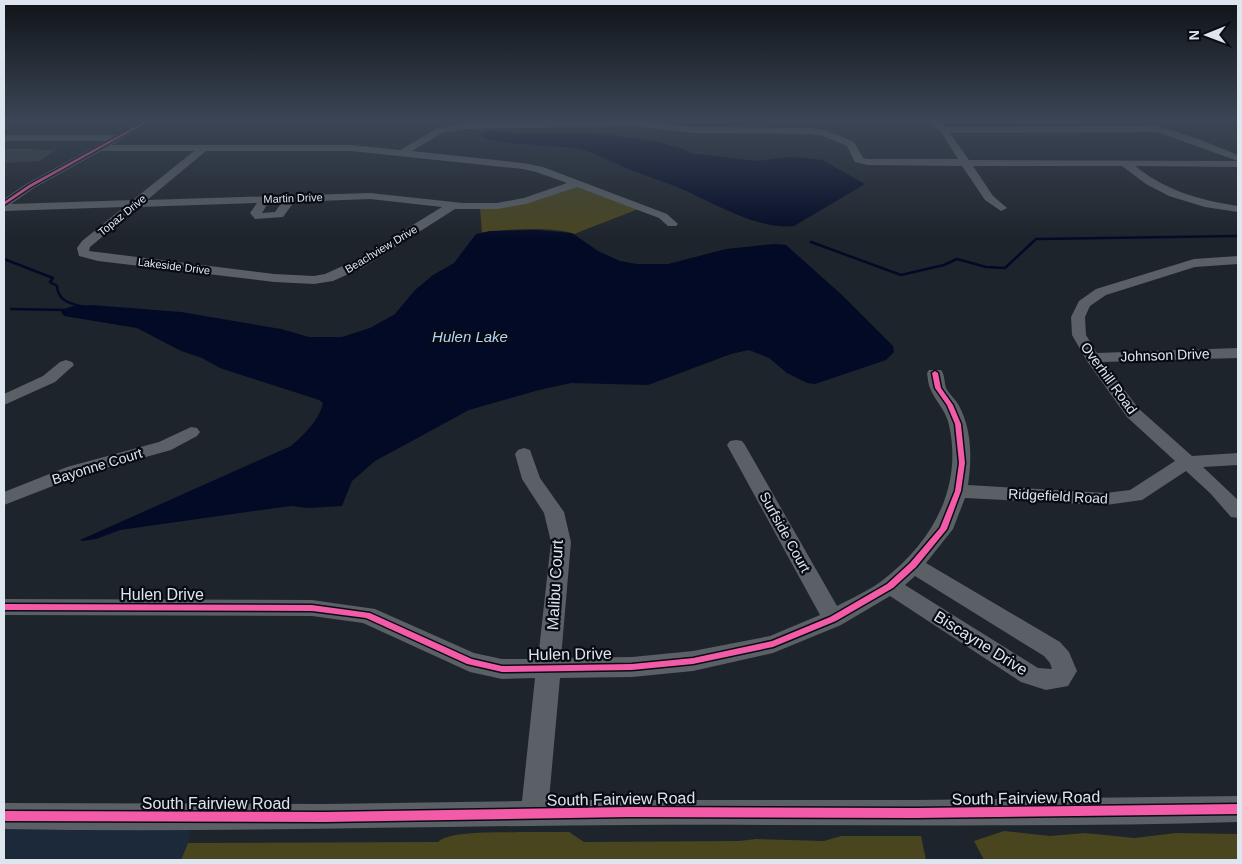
<svg xmlns="http://www.w3.org/2000/svg" width="1242" height="864" viewBox="0 0 1242 864" font-family="Helvetica,sans-serif">
	<style>
		.built { fill: #1b293a }
		.green { fill: #49451f }
		.water { fill: #030a25 }
		.lines { fill: none; stroke-linecap: round; stroke-linejoin: round }
		.stream { stroke: #030a25; stroke-width: 2.5 }
		.building { fill: #373c42 }
		.minor { fill: #5a6065; fill-rule: evenodd }
		.cycleway-casing { stroke: #080c12; stroke-width: 3 }
		.cycleway { fill: #f35aa7; fill-rule: evenodd }
		.labels { text-anchor: middle; dominant-baseline: central; stroke-width: 4.5; stroke-linejoin: round; paint-order: stroke }
		.far-street-label { font-size: 11px; fill: #dde5ee; stroke: #080c12 }
		.street-label { font-size: 14px; fill: #dde5ee; stroke: #080c12 }
		.water-label { font-size: 15px; font-style: italic; fill: #b5d3f6; stroke: #080c12 }
		.near-street-label { font-size: 16px; fill: #dde5ee; stroke: #080c12 }
	</style>
	<rect width="100%" height="100%" fill="#1e242b"/>
	<!-- built -->
	<path class="built" d="M4 816H193L188 843 181 860H4Z"/>
	<!-- green -->
	<path class="green" d="M578 184 641 208 574 234C555 226 503 229 482 233L480 207H497Z
		M1004 831 1050 836 1085 833 1134 838 1176 833 1238 834V860H984L974 841Z
		M521 832H569L584 842 739 841 756 839 824 841 841 836H921L926 860H181L188 843 438 842C449 830 504 833 521 832Z"/>
	<!-- water -->
	<path class="water" d="M491 131 515 133H596L655 141 683 149 690 153 758 161 788 157 807 158 822 160 865 184 794 226C762 231 715 204 686 191 667 182 646 176 626 168 612 162 599 155 584 150 564 144 488 146 480 135L483 132Z
		M537 230 572 233 598 251 620 261 637 264H668L726 249 775 244 786 245 842 295 893 346 894 352 886 360 815 384 807 383 787 373 769 358 749 350 731 354 648 385 571 383 539 390 469 410 375 461 352 481 342 506 307 508 291 506 240 513 120 530 96 539 82 541 80 540 291 446C303 436 320 419 323 403L319 400 220 368 202 358 181 351 137 328 64 316 61 312 62 310 73 306 92 305 181 312 281 329 309 337H342L370 328 395 314 415 290 433 275 454 263 476 234 490 231Z"/>
	<g class="lines">
		<!-- stream -->
		<path class="stream" d="M811 242 901 275 944 265 957 259 986 267 1005 268 1036 239 1238 236
			M4 259 53 278 50 282 57 286C58 302 72 304 85 307
			M11 309 66 310"/>
	</g>
	<!-- building -->
	<path class="building" d="M4 149H39L37 150H56L39 161 4 163Z"/>
	<g class="lines">
		<!-- minor -->
		<path class="minor" d="M145 119H156L112 145H351L400 150 436 129 465 123 632 120 693 127 810 128 828 131 854 142 863 158 868 159H958L941 132 926 119H936L946 127 1145 126 1149 123 1201 140 1238 155V167L1135 166C1167 191 1199 200 1238 206V212L1205 207 1169 196 1146 184 1122 166H973L993 196 1007 208 1001 211 985 200 962 166 868 165 855 162 847 146 823 136 810 134 693 133 632 126 465 129 442 133 412 151 523 163 543 167 667 214 678 224 676 226H668L659 218 577 187 526 204 497 209H455L364 267 333 281 314 284 274 282 98 261 79 256 77 248 82 241 124 207 4 211V199L26 184 105 141H4V135H116ZM1157 132 1238 161 969 160 950 133ZM101 151H194L133 200 11 204 34 188ZM206 151H351L523 169 536 172 567 183 524 198 497 203H463L370 193 147 200ZM370 199 442 207 354 261 325 274 314 276 274 274 89 251 90 247 138 207 257 203 250 213 255 219 283 217 294 202ZM282 202 275 212 262 213 268 203Z
			M1228 119H1238V125Z
			M1238 256V264L1195 267 1106 295 1090 306 1085 317 1086 335 1097 353 1238 348V358L1103 362 1139 409 1192 456 1238 453V465L1203 467 1238 500V518L1231 517 1210 493 1186 471 1142 500 1106 505 965 498 953 529 926 563 1060 642 1069 652 1077 671 1068 686 1046 690 1021 682 890 596 841 625 773 653 693 671 632 677 560 678 549 800H915L1238 796V822C1036 828 833 824 630 825 422 826 213 833 4 829V803L325 804 522 801 535 678 502 679 470 672 363 623 312 616 4 615V599L312 600 375 609 474 653 502 659H538L551 542 544 513 522 479 515 454 518 450 524 448 530 450 540 478 564 512 571 542 561 658 632 657 693 651 770 636 820 615 727 445 730 441 736 440 742 441 745 445 837 606C852 598 870 590 883 580 932 542 963 488 949 425 946 410 935 401 930 388 928 384 928 378 927 373L929 370H941C945 375 944 382 946 388 949 394 955 399 958 404 972 428 972 459 968 485L1106 493 1130 490 1175 461 1127 417 1087 361 1072 335 1071 317 1079 301 1096 289 1194 259ZM915 576 1044 656 1050 663 1052 669 1038 668 905 585Z
			M66 360 72 362 74 365 55 382 4 405V394L43 376 60 362Z
			M191 427 197 428 200 432 197 436 171 450 81 475 4 505V492L67 467 159 442Z"/>
		<!-- cycleway casing -->
		<g class="cycleway-casing">
			<path id="cycleway" d="M149 119H153L31 187 4 205V202L29 185Z
				M935 371 938 373 941 388 953 405 961 424 965 463 961 491 947 529 916 567 893 588 836 621 773 647 693 664 632 670 502 672 467 664 366 618 312 611 4 610V604L312 605 370 613 472 659 502 666 632 664 693 658 772 641 830 617 887 584 910 563 940 528 955 491 959 463 955 424 947 405 935 388 932 373Z
				M1238 804V814L915 818 629 817 325 822 4 821V811L325 812 629 807 915 808Z"/>
		</g>
		<!-- cycleway -->
		<use href="#cycleway" class="cycleway"/>
	</g>
	<!-- sky -->
	<linearGradient id="sky" x2="0" y2="1"><stop stop-color="#101418"/><stop offset="0.5" stop-color="#3b4555"/><stop offset="1" stop-color="#3b4555" stop-opacity="0"/></linearGradient>
	<rect width="1242" height="240" fill="url(#sky)"/>
	<g class="labels">
		<!-- far-street labels -->
		<g class="far-street-label">
			<text transform="translate(293 198) rotate(-2)">Martin Drive</text>
			<text transform="translate(122 215) rotate(-39)">Topaz Drive</text>
			<text transform="translate(381 249) rotate(-31)">Beachview Drive</text>
			<text transform="translate(174 266) rotate(7)">Lakeside Drive</text>
		</g>
		<!-- street labels -->
		<g class="street-label">
			<text transform="translate(1165 355) rotate(-2)">Johnson Drive</text>
			<text transform="translate(1109 378) rotate(54)">Overhill Road</text>
			<text transform="translate(97 466) rotate(-17)">Bayonne Court</text>
			<text transform="translate(1058 496) rotate(3)">Ridgefield Road</text>
			<text transform="translate(785 532) rotate(61)">Surfside Court</text>
		</g>
		<!-- water labels -->
		<g class="water-label">
			<text x="470" y="336">Hulen Lake</text>
		</g>
		<!-- near-street labels -->
		<g class="near-street-label">
			<text transform="translate(555 585) rotate(-87)">Malibu Court</text>
			<text x="162" y="594">Hulen Drive</text>
			<text transform="translate(981 643) rotate(32)">Biscayne Drive</text>
			<text transform="translate(570 654) rotate(-1)">Hulen Drive</text>
			<text transform="translate(1026 798) rotate(-1)">South Fairview Road</text>
			<text transform="translate(621 799) rotate(-1)">South Fairview Road</text>
			<text x="216" y="803">South Fairview Road</text>
		</g>
	</g>
	<!-- border -->
	<rect width="1242" height="864" fill="none" stroke="#dde5ee" stroke-width="10"/>
	<!-- north arrow -->
	<g transform="translate(1207 35) rotate(269)" stroke="#080c12" stroke-width="4" paint-order="stroke">
	<path d="M0-4L9 19L0 12L-9 19Z" fill="#dde5ee"/>
	<text y="-8" font-size="14" font-weight="bold" text-anchor="middle" fill="#dde5ee">N</text>
	</g>
</svg>
